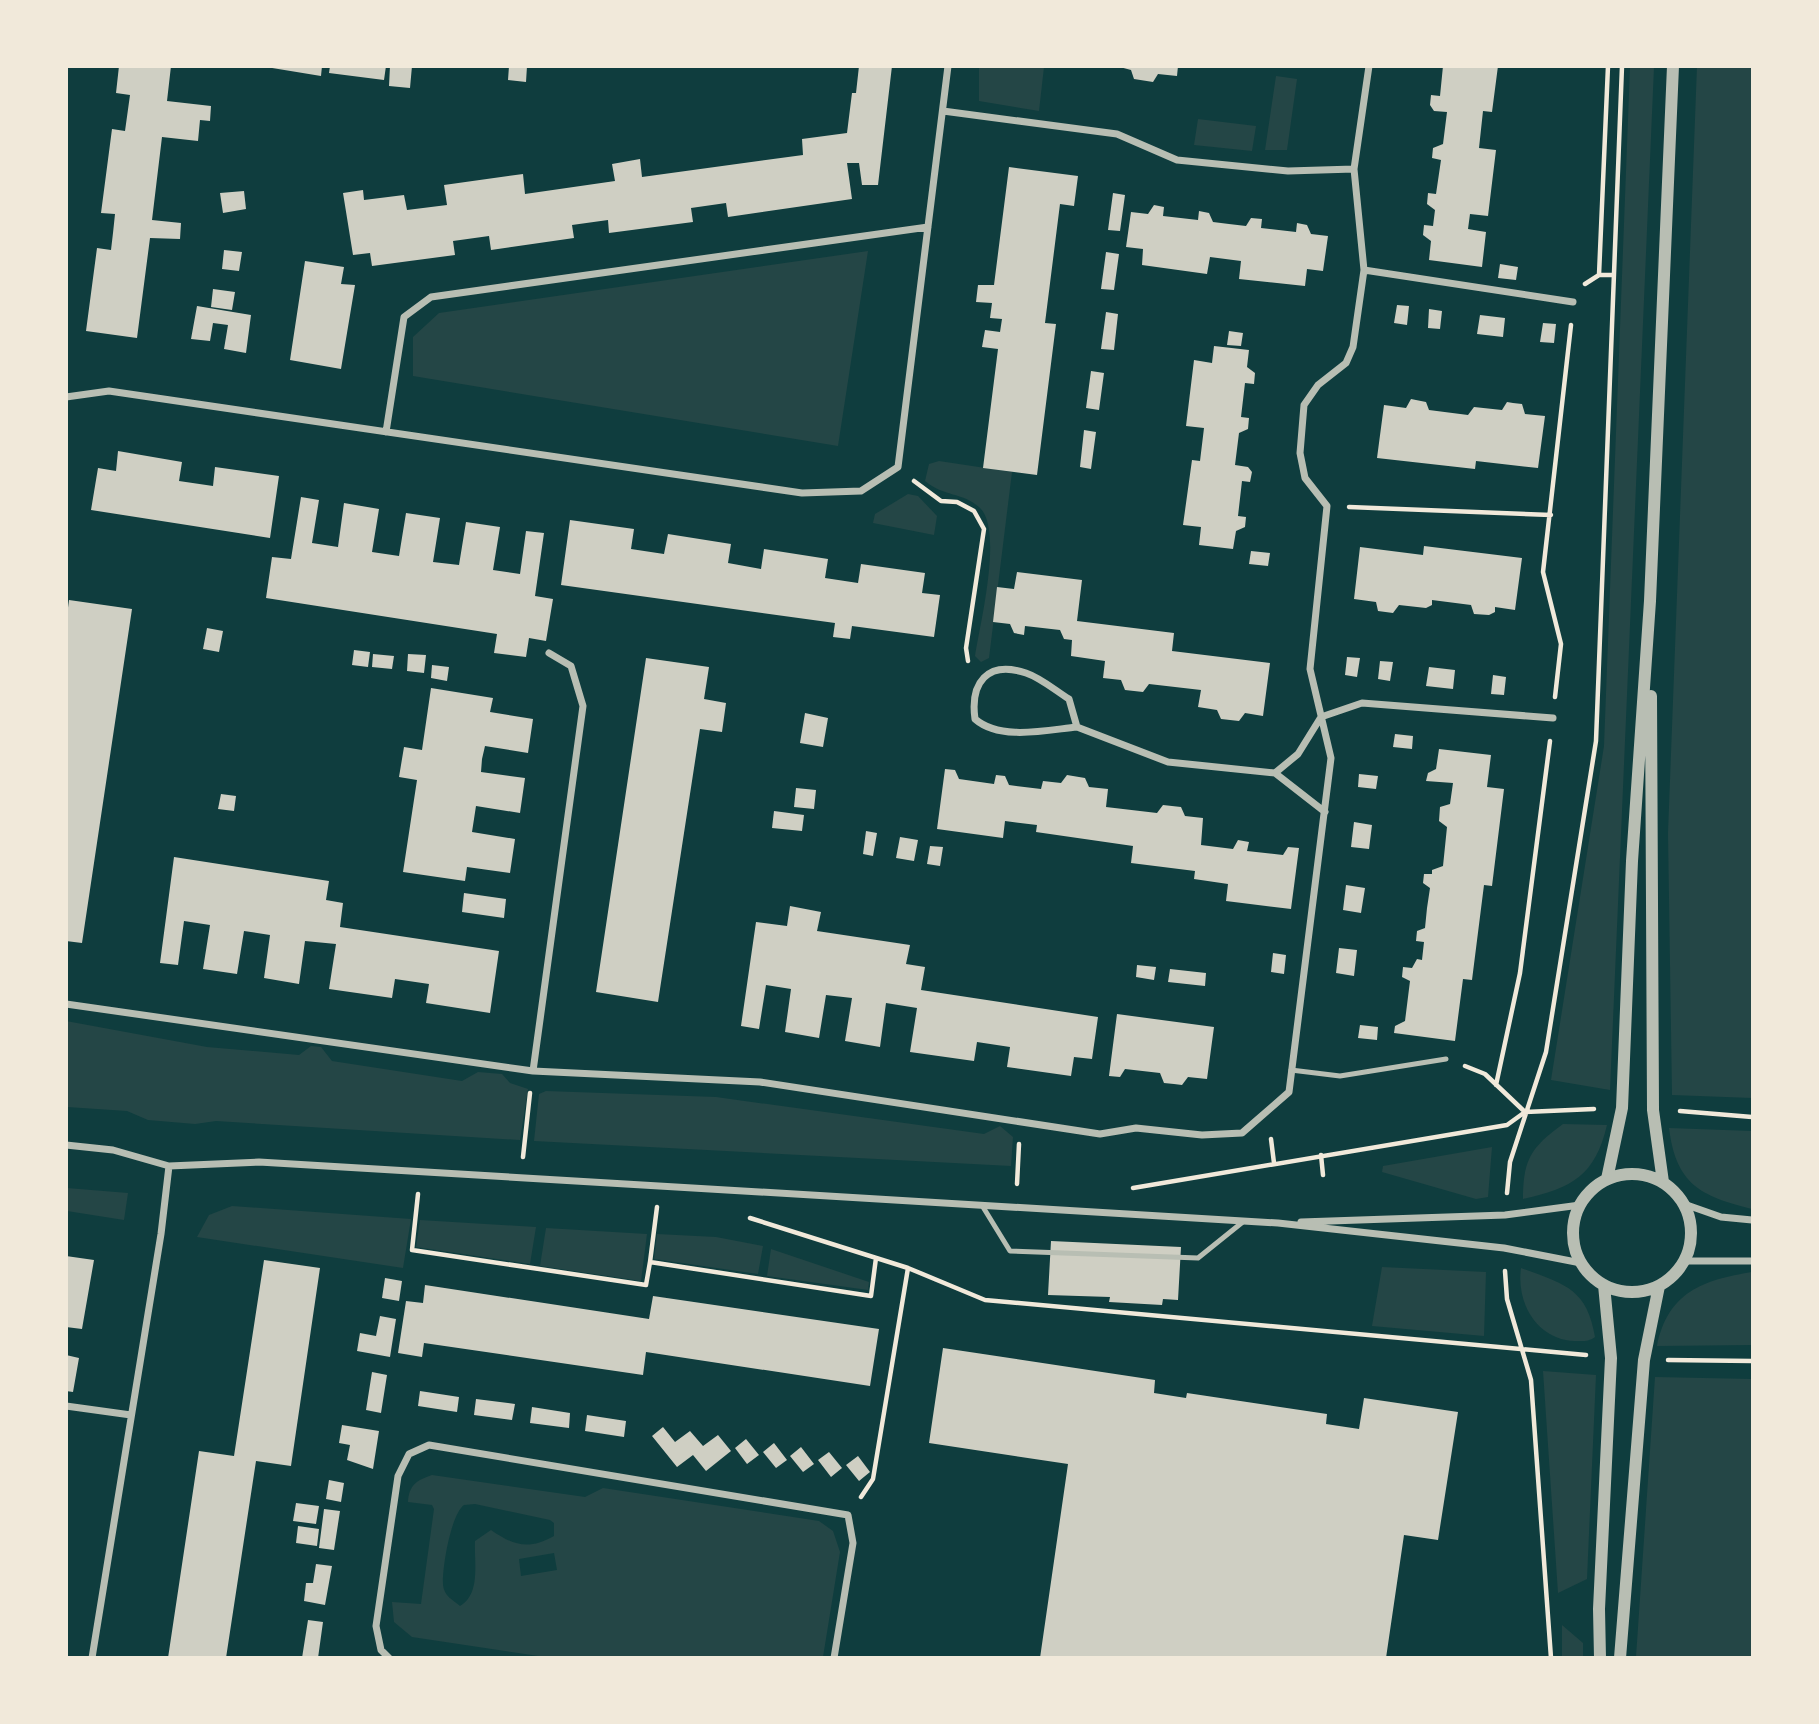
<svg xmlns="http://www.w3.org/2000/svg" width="1819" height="1724" viewBox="0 0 1819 1724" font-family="'Alegreya Sans',sans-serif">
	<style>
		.green { fill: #244646; fill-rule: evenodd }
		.building { fill: #cfcfc3 }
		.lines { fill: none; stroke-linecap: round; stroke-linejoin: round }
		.path { stroke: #f1e9da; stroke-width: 4.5 }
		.service { stroke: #b8beb3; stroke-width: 5 }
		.minor { stroke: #b8beb3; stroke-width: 7 }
		.tertiary { stroke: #b8beb3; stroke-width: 12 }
	</style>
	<rect width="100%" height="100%" fill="#0f3d3e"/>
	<!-- green -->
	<path class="green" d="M1697 66 1752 67V1098L1672 1095 1668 833Z
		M979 67H1044L1039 111 979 101Z
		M1630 67H1654L1610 1090 1551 1080 1604 746Z
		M1276 76 1297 79 1287 150H1265Z
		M1198 119 1256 126 1252 151 1194 145Z
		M868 251 838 446 413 376V337L439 313Z
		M939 461 1012 472 989 658 981 662 975 656C980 624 1004 528 979 507 962 492 944 497 925 481L929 464Z
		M908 494 918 496 937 516 934 535 873 523 875 514Z
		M66 1021 207 1047 299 1055 311 1046 321 1047 332 1061 462 1081 478 1072 502 1074 510 1083 528 1089 520 1140 216 1121 195 1124 148 1120 127 1111 67 1107Z
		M546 1091 716 1097 984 1134 1000 1126 1013 1137 1011 1166 534 1141 539 1094Z
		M1563 1124 1607 1125C1595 1176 1572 1188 1523 1199 1523 1160 1531 1147 1563 1124Z
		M1669 1128 1752 1131V1209C1700 1196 1676 1184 1669 1128Z
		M1492 1147 1488 1197 1476 1199 1382 1172 1383 1166Z
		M67 1188 128 1193 124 1220 67 1211Z
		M232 1206 411 1219 403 1268 197 1237 209 1215Z
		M420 1220 536 1227 530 1264 416 1247Z
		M546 1228 647 1234 641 1281 540 1266Z
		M657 1234 716 1237 763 1246 758 1274 654 1259Z
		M771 1249 869 1282 868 1290 767 1276Z
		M1382 1267 1486 1272 1484 1336 1372 1326Z
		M1521 1268C1564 1284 1587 1288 1595 1337 1588 1342 1583 1341 1575 1341 1537 1340 1516 1303 1521 1268Z
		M1752 1272V1345L1657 1346C1668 1292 1703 1280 1752 1272Z
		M1543 1371 1596 1375 1587 1579 1558 1593Z
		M1655 1377 1752 1379V1657H1636Z
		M432 1475 585 1497 603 1488 819 1521 833 1531 840 1552 823 1657H545L412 1637 394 1622 392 1602 421 1604 434 1509 432 1505 408 1502C409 1485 417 1480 432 1475ZM475 1504 550 1520 554 1523V1536C529 1550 514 1546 491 1530L475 1541C474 1562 481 1594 460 1606 453 1600 444 1596 443 1585 442 1568 451 1514 464 1505ZM554 1553 557 1570 521 1576 519 1559Z
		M1562 1625 1583 1643V1657H1562Z"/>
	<!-- building -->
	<path class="building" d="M119 66H171L167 101 211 106 210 121 200 120 198 141 162 137 152 220 181 223 180 239 150 238 137 338 86 331 97 248 111 250 113 233 115 214 101 213 112 129 125 131 130 95 116 93Z
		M260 66H322L321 76Z
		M330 66H386L384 80 329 73Z
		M390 66H412L410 88 389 86Z
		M509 66H527L526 82 508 80Z
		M859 66H892L878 185H862L859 163H847L852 199 728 217 726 203 691 208 693 222 609 233 608 220 572 225 574 238 491 250 489 236 453 241 455 255 372 266 370 253 353 255 343 193 363 190 364 200 404 195 407 210 447 205 444 185 523 174 525 194 615 181 612 164 640 159 642 177 803 155 802 139 847 133 852 93H856Z
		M1116 66H1178L1177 76 1158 74 1153 82 1134 79 1131 70Z
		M1443 66H1498L1492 112 1483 111 1479 148 1496 150 1488 216 1470 214 1468 229 1486 232 1482 267 1429 260 1431 241 1423 235 1424 225 1433 226 1435 210 1427 204 1428 193 1436 194 1441 160 1432 158 1433 148 1443 144 1447 112 1434 111 1430 105 1431 95 1440 96Z
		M1009 167 1078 176 1074 206 1060 204 1045 323 1056 324 1037 475 983 468 998 349 982 347 985 330 1000 332 1002 319 990 318 992 303 976 302 978 285H994Z
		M244 191 246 209 223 213 220 193Z
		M1113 193 1125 195 1120 231 1108 230Z
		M1154 205 1164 207 1163 216 1198 220 1199 211 1209 213 1213 222 1229 224 1246 226 1251 218 1262 219 1261 228 1296 232 1297 223 1307 225 1311 234 1328 236 1323 271 1307 269 1305 286 1239 279 1241 261 1210 257 1207 274 1142 265 1143 249 1126 247 1131 212 1148 214Z
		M224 250 242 252 239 271 222 269Z
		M1106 252 1119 254 1114 290 1101 289Z
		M305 261 344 267 341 284 355 285 341 369 290 360Z
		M1500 264 1518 267 1516 280 1498 278Z
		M213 289 235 292 232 310 211 307Z
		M1397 305 1409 306 1407 325 1394 323Z
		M197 306 251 315 246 353 224 349 228 325 213 323 210 341 191 339Z
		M1429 309 1442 311 1440 329 1428 328Z
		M1106 312 1118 314 1114 350 1101 349Z
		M1480 315 1505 318 1503 337 1477 334Z
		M1543 323 1556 324 1554 343 1540 342Z
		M1229 331 1243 333 1241 346 1227 345Z
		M1214 346 1249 350 1247 367 1255 373 1254 384 1245 383 1241 417 1249 418 1248 429 1239 433 1235 465 1248 467 1252 472 1250 482 1242 481 1238 516 1246 517 1245 527 1236 531 1233 549 1199 545 1201 527 1183 525 1192 460 1200 461 1204 428 1186 426 1194 360 1212 363Z
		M1091 371 1104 373 1099 410 1086 408Z
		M1411 399 1426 402 1429 410 1468 415 1474 407 1502 410 1507 402 1513 403 1522 404 1525 414 1545 416 1538 468 1476 461 1475 469 1377 458 1384 405 1406 408Z
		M1084 430 1096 432 1091 469 1080 467Z
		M118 451 182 462 179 481 213 486 215 467 279 476 270 538 91 510 98 468 116 471Z
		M301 497 319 500 312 543 338 547 344 503 379 509 372 552 399 556 406 513 440 518 433 562 459 565 466 522 500 527 493 570 520 574 526 531 544 533 535 596 553 599 546 641 529 638 526 657 494 653 497 634 266 598 272 557 291 559Z
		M570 520 634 529 631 549 664 554 668 534 731 544 728 563 761 569 764 549 828 559 825 578 858 583 861 564 925 573 922 593 940 595 934 637 852 626 850 639 833 637 835 623 561 585Z
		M1424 546 1522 558 1515 610 1495 607V612L1489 615 1474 614 1471 605 1432 600V605L1426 608 1399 605 1393 613 1378 611 1376 602 1354 599 1360 547 1423 555Z
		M1251 551 1270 553 1268 566 1249 564Z
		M1017 572 1082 580 1077 621 1174 633 1172 651 1270 663 1263 716 1245 713 1239 721 1221 719 1217 710 1198 707 1201 690 1149 684 1143 692 1125 690 1121 680 1103 678 1105 661 1071 656 1072 640 1064 639 1060 630 1025 626 1024 635 1014 633 1010 624 993 622 997 587 1014 589Z
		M69 600 132 609 82 943 66 941V623Z
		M207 628 223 631 219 652 203 649Z
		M354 650 370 652 368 667 352 665Z
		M373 654 394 656 392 669 372 667Z
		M408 654 426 655 424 673 407 671Z
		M1347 657 1360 658 1357 677 1345 675Z
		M646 658 709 667 704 699 726 703 722 732 700 729 658 1002 596 992Z
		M1380 661 1393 662 1390 681 1378 679Z
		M432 665 449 667 447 681 431 678Z
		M1429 667 1455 670 1453 689 1426 686Z
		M1493 675 1506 677 1504 695 1491 694Z
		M431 688 493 698 490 712 533 719 528 753 485 746 482 759 481 772 525 778 520 813 476 806 472 832 515 839 510 873 467 867 465 881 403 872 417 780 399 777 404 747 422 750Z
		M805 713 828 718 823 747 800 743Z
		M1395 734 1413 736 1412 749 1393 747Z
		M1439 749 1491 755 1487 787 1504 789 1492 886 1484 885 1472 980 1463 979 1455 1041 1394 1033 1395 1026 1405 1021 1410 981 1402 977 1403 967 1412 968 1417 959 1422 960 1424 942 1416 941 1417 931 1425 928 1427 908 1430 888 1423 883 1424 874H1432V870L1443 866 1447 827 1439 821 1440 807 1450 804 1453 783 1426 781 1428 773 1436 769Z
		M945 769 955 770 959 779 994 784 996 775 1005 776 1009 785 1041 789 1043 781 1061 783 1067 775 1085 778 1089 787 1108 789 1106 807 1157 813 1163 805 1181 807 1185 816 1203 818 1201 845 1233 849 1238 840 1249 842 1247 851 1283 855 1288 847 1299 848 1291 909 1226 901 1228 884 1194 879 1195 871 1131 863 1133 846 1036 832 1037 825 1005 821 1003 838 937 829Z
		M1359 774 1378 776 1376 789 1358 787Z
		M796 788 816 790 814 809 794 807Z
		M221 794 236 796 234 811 218 809Z
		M774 811 804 815 802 831 772 828Z
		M1354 822 1372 825 1369 849 1351 847Z
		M866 831 877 833 873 856 863 854Z
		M900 837 918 840 914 861 896 858Z
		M930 846 943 847 940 866 927 864Z
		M174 857 329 881 326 900 343 903 340 927 499 951 490 1013 426 1003 429 984 395 979 392 998 329 989 336 944 305 941 299 984 264 978 270 935 244 931 237 974 203 969 210 925 184 921 178 965 160 963Z
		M1346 885 1365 888 1361 913 1343 910Z
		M464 893 506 899 504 918 462 912Z
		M790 906 821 912 817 931 910 945 906 964 925 967 921 990 1098 1017 1092 1059 1074 1057 1071 1076 1007 1067 1010 1047 977 1042 974 1061 910 1052 917 1008 886 1003 880 1047 845 1041 852 998 826 995 819 1038 785 1032 791 989 766 985 759 1029 741 1026 756 922 787 926Z
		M1339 948 1357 950 1354 976 1336 973Z
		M1273 953 1286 955 1284 974 1271 972Z
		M1137 965 1156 967 1154 980 1136 977Z
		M1170 969 1206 973 1205 986 1168 982Z
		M1117 1014 1214 1027 1207 1079 1188 1077 1182 1085 1174 1084 1164 1083 1160 1073 1125 1069 1120 1077 1109 1076Z
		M1360 1025 1378 1027 1377 1040 1358 1038Z
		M1051 1241 1181 1247 1178 1300 1163 1299 1162 1305 1109 1302 1110 1297 1048 1295Z
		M66 1256 94 1260 82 1329 66 1327Z
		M264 1260 320 1268 291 1466 256 1461 226 1658H168L199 1451 234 1456Z
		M385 1278 402 1281 399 1301 382 1298Z
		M425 1285 649 1319 653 1296 879 1329 870 1386 646 1352 643 1375 424 1343 422 1357 398 1353 406 1301 423 1303Z
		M380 1316 396 1319 390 1357 357 1351 360 1333 376 1336Z
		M943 1348 1155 1380 1154 1393 1186 1398 1187 1393 1327 1414 1326 1424 1359 1429 1364 1398 1458 1412 1438 1540 1404 1535 1386 1658H1040L1068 1464 929 1443Z
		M66 1355 79 1358 73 1392 66 1391Z
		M372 1372 387 1375 381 1413 366 1410Z
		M420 1391 459 1397 457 1412 418 1406Z
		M476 1399 515 1404 512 1420 474 1415Z
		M532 1407 570 1413 569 1428 530 1423Z
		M587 1415 626 1421 624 1437 585 1431Z
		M342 1425 379 1431 373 1469 347 1460 350 1445 339 1443Z
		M663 1427 675 1442 690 1431 703 1446 718 1435 731 1451 706 1471 693 1455 677 1467 652 1436Z
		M746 1439 759 1455 747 1464 735 1448Z
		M774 1443 787 1460 776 1468 763 1452Z
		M801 1447 814 1464 803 1472 790 1456Z
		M829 1452 842 1468 831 1477 818 1460Z
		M858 1456 870 1472 859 1481 846 1465Z
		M329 1480 344 1483 341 1502 326 1499Z
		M296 1503 319 1506 316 1524 293 1521Z
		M324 1509 340 1511 334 1550 319 1548Z
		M298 1526 319 1529 317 1546 296 1543Z
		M316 1564 332 1566 325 1605 304 1601 306 1583H313Z
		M308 1620 323 1622 318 1658H302Z"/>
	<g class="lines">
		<!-- path -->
		<path class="path" d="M1599 275 1608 66
			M1585 284 1599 275H1613
			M914 481 941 501 957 502 974 511 984 529 966 648 968 661
			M1349 507 1551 515
			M1555 697 1561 644 1543 572 1571 325
			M1465 1066 1485 1074 1525 1112
			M1496 1085 1520 973 1550 741
			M1680 1111 1752 1117
			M1271 1139 1274 1163
			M1321 1155 1323 1175
			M523 1157 530 1093
			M1017 1184 1019 1144
			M1133 1188 1507 1125 1525 1112 1594 1109
			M1507 1193 1510 1162 1546 1052 1596 741 1622 66
			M418 1194 412 1250 646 1285 650 1262 871 1296 876 1258
			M750 1218 908 1268 985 1300 1586 1355
			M650 1262 657 1207
			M1505 1271 1507 1299 1531 1380 1551 1658
			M1668 1360 1752 1361
			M861 1497 873 1479 908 1268"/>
		<!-- service -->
		<path class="service" d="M1291 1070 1340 1076 1446 1059
			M983 1207 1010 1251 1198 1258 1244 1221"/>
		<!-- minor -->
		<path class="minor" d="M943 111 1117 134 1177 160 1288 171 1354 169
			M1364 270 1573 302
			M66 397 109 391 802 493 861 491 898 467 948 66
			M386 432 404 317 431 297 928 227
			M1077 727C1047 730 1000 741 975 719 970 683 987 660 1026 673 1041 678 1056 691 1069 699L1077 727 1168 762 1275 773 1298 754 1321 717 1362 703 1553 718
			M1275 773 1325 812
			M66 1004 533 1071 760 1082 1100 1134 1136 1128 1202 1135 1242 1133 1289 1092 1331 758 1310 669 1327 506 1305 478 1300 453 1304 405 1318 385 1346 363 1353 347 1364 270 1354 169 1369 66
			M533 1071 583 706 571 666 549 653
			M66 1145 113 1150 169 1166 259 1162 1278 1223 1504 1248 1581 1263
			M1684 1204 1721 1217 1752 1220
			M1301 1222 1505 1215 1580 1205
			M1684 1261H1752
			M66 1406 131 1415
			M92 1658 161 1234 169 1166
			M389 1658 381 1650 376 1626 398 1476 409 1454 429 1445 848 1515 853 1543 834 1658"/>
		<!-- tertiary -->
		<path class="tertiary" d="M1651 696 1653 1110 1663 1182
			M1573 1233a59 59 0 1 1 118 0a59 59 0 1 1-118 0Z
			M1607 1179 1622 1108 1632 861 1650 601 1673 66
			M1600 1658 1599 1609 1611 1358 1604 1285
			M1620 1658 1644 1360 1659 1286"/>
	</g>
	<!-- border -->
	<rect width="1819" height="1724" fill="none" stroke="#f1e9da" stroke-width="136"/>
</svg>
